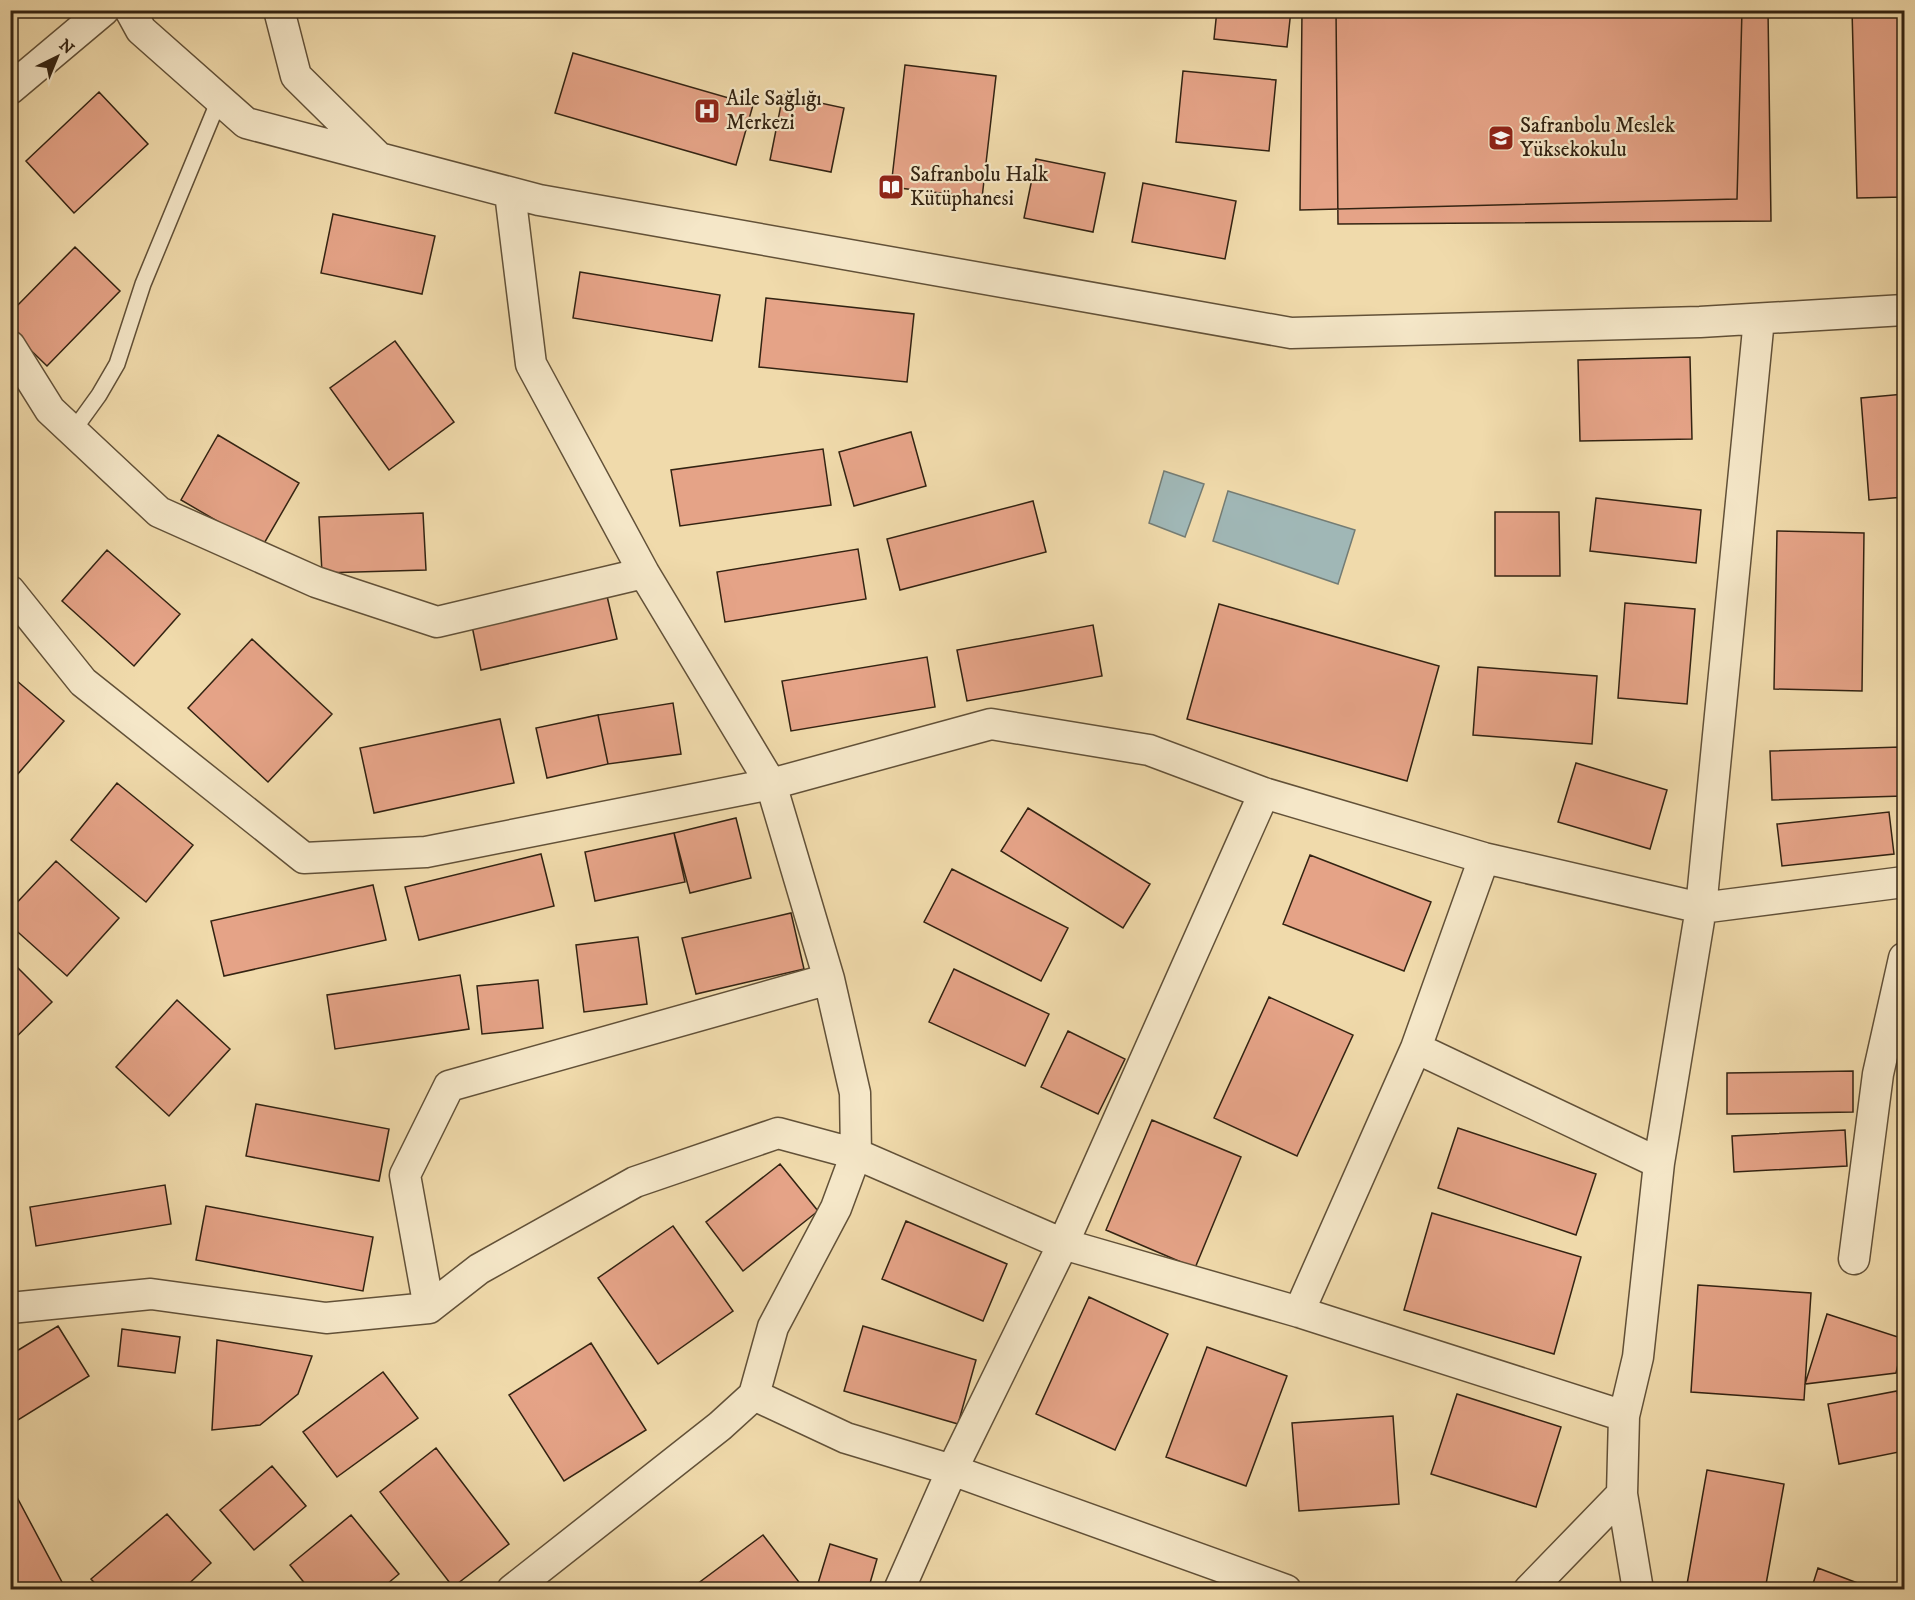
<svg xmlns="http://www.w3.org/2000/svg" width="1915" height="1600" viewBox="0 0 1915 1600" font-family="'IM FELL DW Pica',serif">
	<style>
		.water { fill: #a0b7b6; stroke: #747c74; stroke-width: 1.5 }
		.building { fill: #e5a387; stroke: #332312; stroke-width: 1.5 }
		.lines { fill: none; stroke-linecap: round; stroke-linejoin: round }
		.service-casing { stroke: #625138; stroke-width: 18 }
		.minor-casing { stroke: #625138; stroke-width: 33 }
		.service { stroke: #f5e7c8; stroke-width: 15 }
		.minor { stroke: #f5e7c8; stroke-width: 30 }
		.labels { text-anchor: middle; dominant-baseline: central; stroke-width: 4.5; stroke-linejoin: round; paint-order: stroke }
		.poi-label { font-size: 21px; fill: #332312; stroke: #f5e7c8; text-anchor: start }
	</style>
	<rect width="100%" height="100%" fill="#f0daab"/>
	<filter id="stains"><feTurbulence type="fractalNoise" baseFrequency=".00333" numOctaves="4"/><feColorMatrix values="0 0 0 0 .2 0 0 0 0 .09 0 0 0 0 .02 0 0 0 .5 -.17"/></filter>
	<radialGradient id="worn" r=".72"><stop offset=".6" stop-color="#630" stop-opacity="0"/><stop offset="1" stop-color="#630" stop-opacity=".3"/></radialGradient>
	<!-- water -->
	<path class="water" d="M1164 471 1204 484 1185 537 1149 523Z
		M1228 491 1355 530 1338 584 1213 541Z"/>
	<!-- building -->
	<path class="building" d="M1217 10H1291L1287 47 1214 39Z
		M1302 10H1742L1737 199 1300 210Z
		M1336 10H1768L1771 221 1338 224Z
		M1852 10H1904V197L1857 198Z
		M573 53 753 105 736 165 555 113Z
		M905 65 996 76 982 198 891 187Z
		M1183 71 1276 80 1269 151 1176 142Z
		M99 92 148 144 74 213 26 161Z
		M783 95 844 108 831 172 770 160Z
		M1036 159 1105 173 1093 232 1024 218Z
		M1143 183 1236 201 1225 259 1132 242Z
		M333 214 435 236 422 294 321 273Z
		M75 247 120 291 47 366 10 330V313Z
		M580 272 720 295 712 341 573 318Z
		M766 298 914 314 907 382 759 367Z
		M395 341 454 422 389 470 330 388Z
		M1690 357 1692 439 1580 441 1578 360Z
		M1904 394V497L1869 500 1861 398Z
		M911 432 926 486 854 506 839 452Z
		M218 435 299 483 262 547 181 500Z
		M823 449 831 505 680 526 671 470Z
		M1596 498 1701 510 1696 563 1590 551Z
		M1033 501 1046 552 900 590 887 539Z
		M1495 512H1559L1560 576H1495Z
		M423 513 426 570 322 573 319 517Z
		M1777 531 1864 533 1862 691 1774 689Z
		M858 549 866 599 725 622 717 572Z
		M107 550 180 614 134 666 62 601Z
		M607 596 617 639 481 670 472 626Z
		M1625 603 1695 609 1687 704 1618 698Z
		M1219 604 1439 666 1407 781 1187 719Z
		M1093 625 1102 676 967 701 957 650Z
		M252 639 332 714 268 782 188 708Z
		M927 657 935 707 791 731 782 681Z
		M1478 667 1597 676 1592 744 1473 735Z
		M10 675 64 721 10 783Z
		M673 703 681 754 608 764 598 715Z
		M598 715 608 764 547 778 536 728Z
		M500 719 514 783 374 813 360 748Z
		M1901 747 1903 796 1772 800 1770 751Z
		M1576 763 1667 790 1650 849 1558 822Z
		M117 783 193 845 146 902 71 840Z
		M1028 808 1150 884 1123 928 1001 851Z
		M1889 812 1894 854 1782 866 1777 824Z
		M736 818 751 878 690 893 674 833Z
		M674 833 685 882 595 901 585 852Z
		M541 854 554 906 419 940 405 887Z
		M1310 855 1431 902 1404 971 1283 924Z
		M56 861 119 918 67 976 10 925V910Z
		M952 869 1068 928 1041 981 924 922Z
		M373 885 386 940 224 976 211 921Z
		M791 913 804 969 696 994 682 938Z
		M638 937 647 1004 584 1012 576 945Z
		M10 960 52 1002 10 1043Z
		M954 969 1049 1014 1025 1066 929 1022Z
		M460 975 469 1029 335 1049 327 995Z
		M538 980 543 1028 482 1034 477 986Z
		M1269 997 1353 1035 1297 1156 1214 1118Z
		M177 1000 230 1049 169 1116 116 1067Z
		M1068 1031 1125 1059 1098 1114 1041 1087Z
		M1853 1071V1112L1727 1114V1073Z
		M256 1104 389 1129 379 1181 246 1156Z
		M1152 1120 1241 1157 1195 1268 1106 1230Z
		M1458 1128 1596 1174 1576 1235 1438 1188Z
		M1845 1130 1847 1166 1734 1172 1732 1136Z
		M780 1164 818 1211 743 1271 706 1222Z
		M165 1185 171 1224 36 1246 30 1207Z
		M206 1206 373 1237 363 1291 196 1260Z
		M1432 1213 1581 1257 1554 1354 1404 1310Z
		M906 1221 1007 1264 983 1321 882 1279Z
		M673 1226 733 1311 658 1364 598 1278Z
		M1698 1285 1811 1293 1804 1400 1691 1392Z
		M1089 1297 1168 1334 1115 1450 1036 1414Z
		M1827 1314 1904 1339 1896 1373 1805 1384Z
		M58 1326 89 1376 10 1425V1355Z
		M863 1326 976 1360 958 1424 844 1391Z
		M122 1329 180 1337 175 1373 118 1366Z
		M217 1340 312 1356 298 1394 260 1425 212 1430Z
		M591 1343 646 1430 564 1481 509 1395Z
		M1207 1347 1287 1376 1246 1486 1166 1457Z
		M383 1372 418 1418 337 1477 303 1432Z
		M1897 1391 1904 1428V1451L1839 1464 1828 1404Z
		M1457 1394 1561 1427 1536 1507 1431 1474Z
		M1393 1416 1399 1504 1299 1511 1292 1423Z
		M436 1448 509 1544 453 1587 380 1492Z
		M272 1466 306 1506 254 1550 220 1510Z
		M1707 1470 1784 1484 1765 1590H1686Z
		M10 1484 63 1584 52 1590H14L10 1582Z
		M167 1514 211 1563 182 1590H101L91 1579Z
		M351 1515 399 1574 380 1590H310L290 1565Z
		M763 1535 802 1586 797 1590H689Z
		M830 1544 877 1559 868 1590H816Z
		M1818 1568 1876 1590H1811Z"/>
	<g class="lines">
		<!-- service casing -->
		<g class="service-casing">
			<path id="service" d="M73 431 99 395 117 364 143 284 219 100"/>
		</g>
		<!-- minor casing -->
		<g class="minor-casing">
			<path id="minor" d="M130 10 141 30 246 123 379 158 539 200 1291 333 1700 322 1904 310
				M279 10 296 76 377 156
				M10 89 104 10
				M510 193 531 364 644 573 771 784 829 979 855 1093 856 1154 836 1208 773 1327 754 1395
				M10 346 50 410 159 512 316 582 437 622 644 573
				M10 591 83 682 304 858 426 852 771 784 991 724 1149 750 1264 793 1484 858 1701 908 1904 882
				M1416 1048 1484 858
				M1854 1259 1878 1074 1904 958
				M10 1308 151 1294 326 1318 429 1308 479 1269 635 1182 778 1133 856 1154 1063 1244 1299 1312 1624 1416
				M429 1308 405 1175 449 1086 829 979
				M1299 1312 1416 1048 1659 1163
				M512 1590 720 1426 754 1395 846 1438 952 1470 1286 1590
				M899 1590 952 1470 1063 1244 1264 793
				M1529 1590 1622 1494
				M1638 1590 1622 1494 1624 1416 1638 1357 1659 1163 1701 908 1759 319"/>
		</g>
		<!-- service -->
		<use href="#service" class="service"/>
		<!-- minor -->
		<use href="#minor" class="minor"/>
	</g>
	<!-- icons -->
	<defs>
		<g id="hospital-square" transform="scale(1.35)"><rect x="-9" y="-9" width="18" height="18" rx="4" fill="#8f2418" stroke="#f5e7c8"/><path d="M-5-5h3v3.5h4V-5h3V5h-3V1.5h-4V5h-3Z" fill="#fff"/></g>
		<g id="university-square" transform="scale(1.35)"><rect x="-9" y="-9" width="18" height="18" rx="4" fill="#8f2418" stroke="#f5e7c8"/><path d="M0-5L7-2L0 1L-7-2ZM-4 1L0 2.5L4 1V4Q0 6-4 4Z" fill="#fff"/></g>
		<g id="library-square" transform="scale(1.35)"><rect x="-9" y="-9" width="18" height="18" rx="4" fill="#8f2418" stroke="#f5e7c8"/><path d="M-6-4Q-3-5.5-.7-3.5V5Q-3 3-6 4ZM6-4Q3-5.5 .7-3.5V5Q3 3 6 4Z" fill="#fff"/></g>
	</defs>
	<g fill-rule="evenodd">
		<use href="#hospital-square" x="707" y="111"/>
		<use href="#university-square" x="1501" y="138"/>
		<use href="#library-square" x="891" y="187"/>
	</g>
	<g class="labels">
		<!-- poi labels -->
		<g class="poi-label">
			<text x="726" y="99">Aile Sağlığı<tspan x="726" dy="24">Merkezi</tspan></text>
			<text x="1520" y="126">Safranbolu Meslek<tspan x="1520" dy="24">Yüksekokulu</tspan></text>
			<text x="910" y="175">Safranbolu Halk<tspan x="910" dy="24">Kütüphanesi</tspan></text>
		</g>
	</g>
	<!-- margin -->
	<rect width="1915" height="1600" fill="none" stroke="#f0daab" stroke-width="36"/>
	<rect x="12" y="12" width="1891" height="1576" fill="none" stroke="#332312" stroke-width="3"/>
	<rect x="18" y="18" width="1879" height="1564" fill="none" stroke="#332312" stroke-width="1.5"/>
	<!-- north arrow -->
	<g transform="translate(57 57) rotate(43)" stroke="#f5e7c8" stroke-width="4.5" paint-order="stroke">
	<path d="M0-4.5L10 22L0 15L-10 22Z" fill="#332312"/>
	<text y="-9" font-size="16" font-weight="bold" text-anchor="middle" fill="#332312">N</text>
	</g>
	<rect width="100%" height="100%" filter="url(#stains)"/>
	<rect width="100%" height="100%" fill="url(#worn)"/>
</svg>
